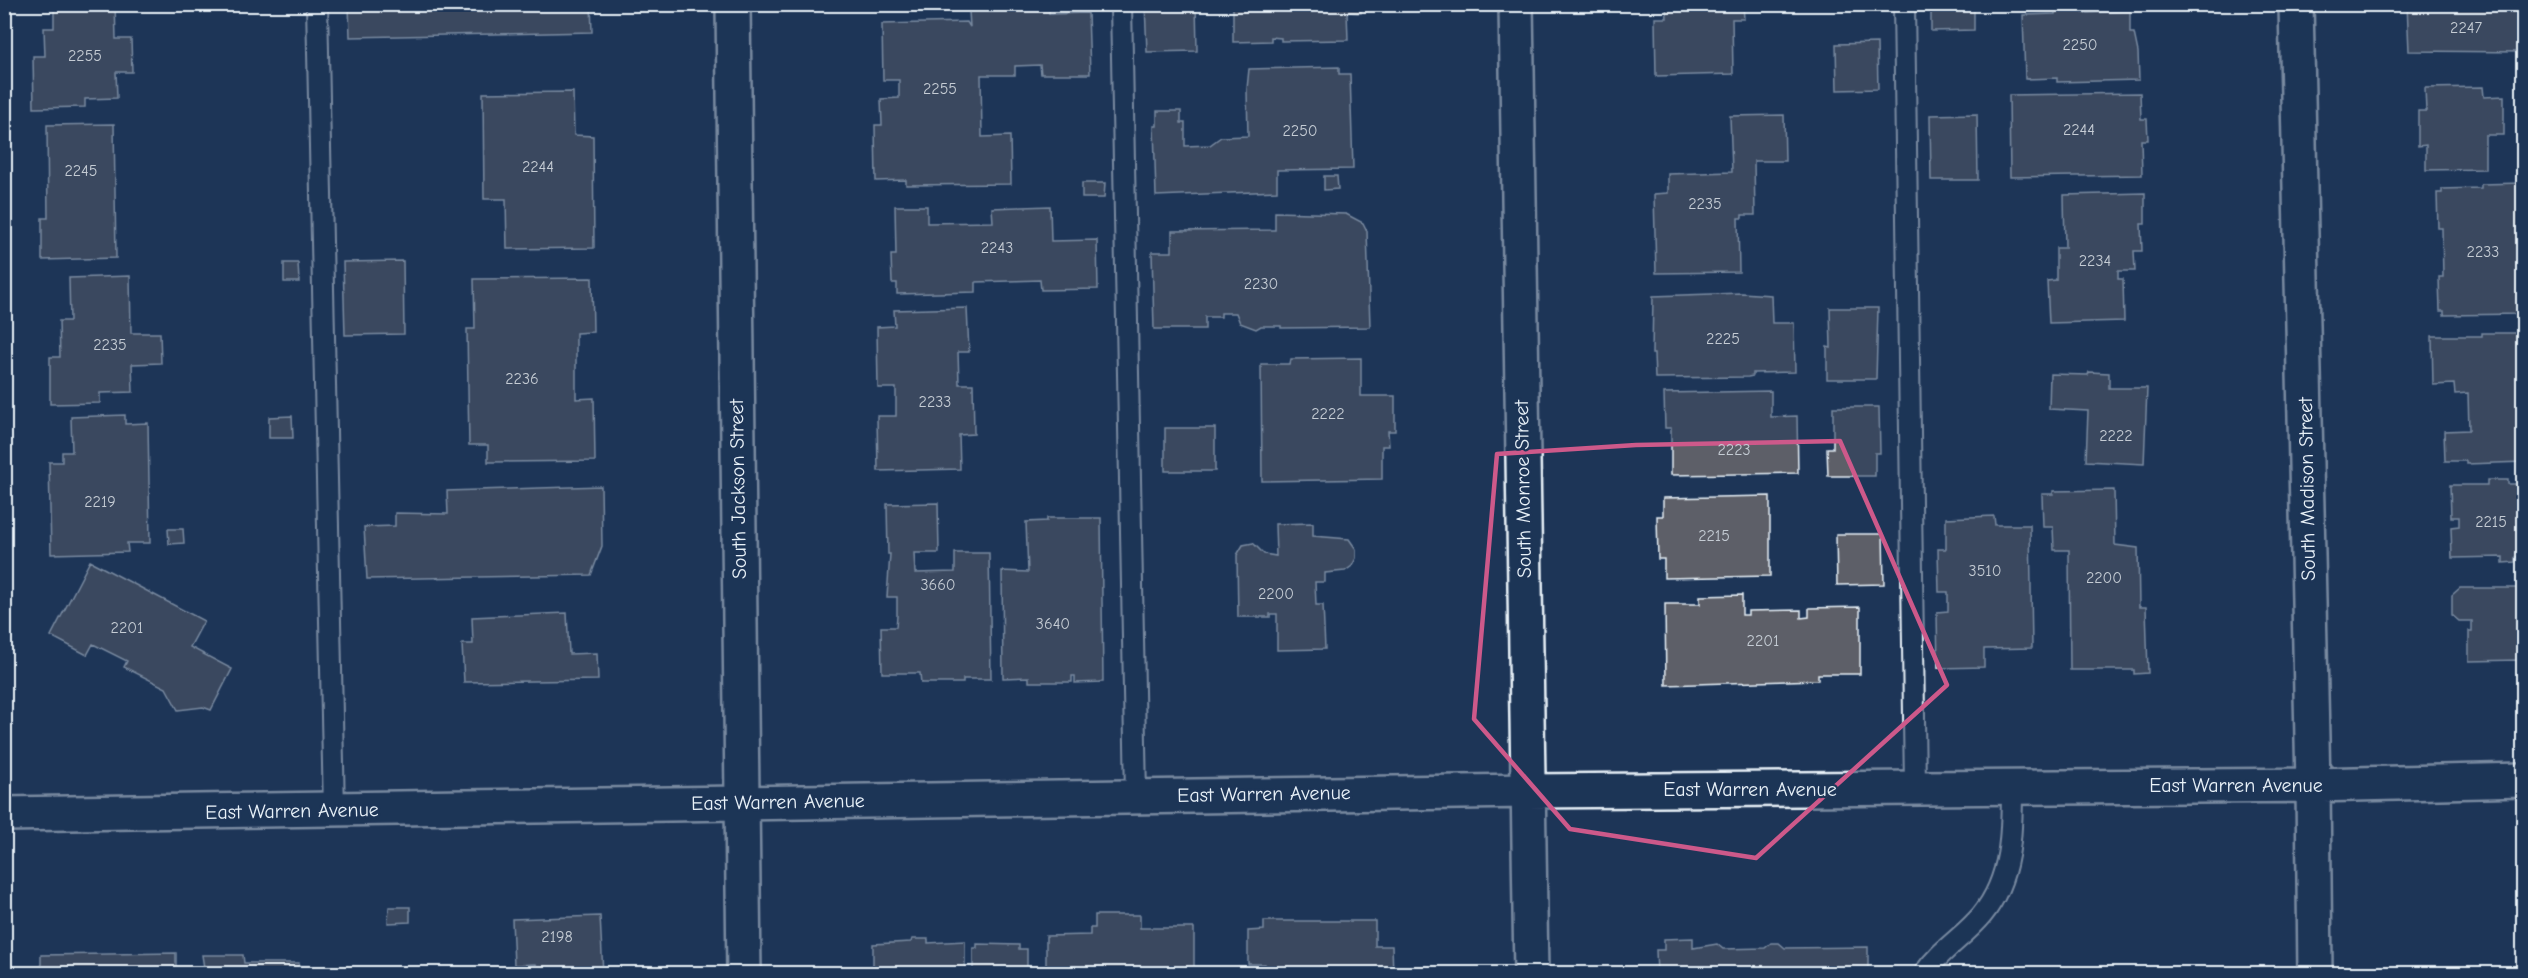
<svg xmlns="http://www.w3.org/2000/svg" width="2528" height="978" viewBox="0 0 2528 978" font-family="'Comic Neue',sans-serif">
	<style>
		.building { fill: #5d5f67; stroke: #e8f1f8; stroke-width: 1.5 }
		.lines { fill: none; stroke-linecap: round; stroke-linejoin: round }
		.service-casing { stroke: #e8f1f8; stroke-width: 24 }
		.minor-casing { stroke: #e8f1f8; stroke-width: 38 }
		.service { stroke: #1d3557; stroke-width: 20 }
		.minor { stroke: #1d3557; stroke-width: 33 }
		.marked { fill: none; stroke: #cd598a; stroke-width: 4.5; stroke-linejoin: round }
		.labels { text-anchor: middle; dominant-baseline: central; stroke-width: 4.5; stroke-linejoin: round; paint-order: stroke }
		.number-label { font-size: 16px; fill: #c5ccd4 }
		.street-label { font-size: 20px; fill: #e8f1f8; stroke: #1d3557 }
	</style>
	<rect width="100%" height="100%" fill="#1d3557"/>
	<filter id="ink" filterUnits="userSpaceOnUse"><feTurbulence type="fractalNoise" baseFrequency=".0167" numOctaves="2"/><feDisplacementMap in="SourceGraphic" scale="12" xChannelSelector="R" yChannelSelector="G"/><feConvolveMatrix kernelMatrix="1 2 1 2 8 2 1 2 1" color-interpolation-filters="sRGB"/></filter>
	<g filter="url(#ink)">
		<!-- building -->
		<path class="building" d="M54 4H115L116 39H131L132 72H116L117 98 85 99V107L34 108 33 56H45L44 28H54Z
			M349 4H591L592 32 350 37Z
			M1145 4H1196L1197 51 1147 52Z
			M1233 4H1361V13L1347 12 1348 40 1281 41V38L1271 37V41L1233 42Z
			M1666 4H1743L1744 19H1732L1733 74 1656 76 1655 18H1667Z
			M1931 4H1974V30L1931 31Z
			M2055 4H2083V13L2130 11V33H2134L2138 52 2139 80 2057 82V78L2025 79 2023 15 2055 14Z
			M2407 4H2524V52L2409 51Z
			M1049 10V14L1088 13 1090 74H1041L1040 65 1015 66V75H981L982 137 1010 136 1011 184 906 185V180L876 181 875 125H882L881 99 899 98V80H883L882 24 967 22 970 27 969 11Z
			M1877 43 1878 89 1837 90 1836 44Z
			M1339 67V74H1350L1353 169 1277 170V191L1156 196 1154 126H1157V111H1181V123H1185V146L1210 145 1221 137 1248 136 1247 89 1249 69Z
			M2483 87 2484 97 2504 96V135H2485V169L2426 170V145L2418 146V111H2426L2425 88Z
			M573 92 574 135 593 136 594 248 507 249 506 199H484L483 93Z
			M2140 93 2141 119H2147L2148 140H2141L2142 175 2010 177 2009 95Z
			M1977 114 1978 180H1931L1930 115Z
			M1784 115 1785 161H1754L1755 215H1742V218H1738L1739 272 1656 273 1654 194 1668 193V174L1732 172 1730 116Z
			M114 124 116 258 42 260V218H48L47 125Z
			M1324 176H1337L1338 189 1324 190Z
			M1082 183H1105L1104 198H1082Z
			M2523 183 2524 314 2444 315V311H2440L2439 277H2443L2442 228H2438L2437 193H2442V189L2481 188V184Z
			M2145 193V224H2141L2142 251H2134L2135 271H2118V279H2123L2124 321 2049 323 2047 281 2056 280V248H2065L2064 195Z
			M895 206H927V223L993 222 992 208 1050 206 1051 241 1097 240 1098 289 1041 290 1040 280 976 282V292L897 294V283H892L891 255H896Z
			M1275 212 1346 214 1363 223 1367 231 1370 327 1281 328V326H1261L1256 329 1240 323 1236 313H1221V317H1205V329H1154L1152 252H1172V231L1275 230Z
			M403 261 404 334 345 335 343 262Z
			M284 263H298L299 282H284Z
			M130 276 131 333H160L161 363 132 364 133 392 100 393V403L50 404V357H60L59 321H70L69 278Z
			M592 278 593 332 576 333V399L594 398 595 461 488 462V445H469L467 329H475L474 279Z
			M1742 293 1771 295 1772 323H1794L1795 372 1753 373V376L1748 377 1655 378 1654 354H1652L1653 296Z
			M967 308 969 352H958L959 384H973L974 434 959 435 960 469 878 471 877 416H896V388H878L877 327 895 326 894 310Z
			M1830 308H1878L1876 379H1827V347L1831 348Z
			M2482 333H2524V462L2466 464V461H2445L2444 431 2469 430 2468 393 2455 394 2454 384 2433 385 2432 336H2482Z
			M1361 358V396H1395V431H1388L1389 446H1382V479L1262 481 1261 364H1290L1291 359Z
			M2089 372 2109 373V388H2147L2144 464 2086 461 2088 411 2049 409 2050 374 2088 375Z
			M1771 391V417L1797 416 1798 473 1671 475V428H1665L1664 393Z
			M1833 407H1879L1880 453H1875V476H1828L1827 448H1833Z
			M125 415V424L148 423 150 543H127L128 552 51 554 49 462H62V452H72L71 417Z
			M292 416 293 438H269V417Z
			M1165 428H1215V471H1165Z
			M2487 480H2508V484H2524V557H2515V562L2503 563V557L2452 558 2451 527 2459 526V517H2451L2450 485H2487Z
			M601 486 602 546 591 575 367 579 364 527 395 526V513L448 514 447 491Z
			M2114 490 2115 545 2138 548 2139 607H2146L2148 673 2134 674V670H2070L2069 550H2054L2053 527H2043L2042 494H2053V491Z
			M1770 496V576L1664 578V559H1658L1657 516H1663V498Z
			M938 503 939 553H914L915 573 955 572V553H989L991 679H963V683H921L920 673H882L881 627H896L897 616V597H887L890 554H888L887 504Z
			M1994 516 1995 525H2030L2032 648 1984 649V667L1938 668 1937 612 1948 611V592H1939L1938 549H1946V518Z
			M1047 518H1101L1103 682 1075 683V676H1072V682H1029V677L1003 678 1002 571 1028 572 1026 522 1047 521Z
			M1313 523V536L1349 539 1356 549V558L1352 566 1345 571 1325 573V582H1315L1316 605H1323L1325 649 1277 650V614H1270V617H1238L1237 555 1243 545 1253 543 1264 554 1276 556 1275 524Z
			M168 529H183L184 543 169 544Z
			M1836 534H1883L1884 584 1837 585Z
			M90 561 204 621 190 647 232 669 211 710 203 707 178 710 166 688 124 667 127 661 93 644 87 655 51 636Z
			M2460 588H2524V665H2518V660L2469 661V631H2472V621H2459L2452 615V595Z
			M1742 595V615H1748V611L1801 610V618L1809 617V608L1860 607V674H1818V680L1666 685 1665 604H1700V596Z
			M567 613 569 654 597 653 598 680 464 682 462 644H473L472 617Z
			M389 907H410V922L388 923Z
			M1095 915H1140V928H1194V974H1046V936L1090 935V928H1095Z
			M600 916 603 974H537L536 964 514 965 512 919Z
			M1264 921H1375V946H1392L1393 974 1265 973V964H1248V931L1264 930Z
			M1693 938V948L1717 944 1723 949 1765 948 1771 943H1779L1785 948 1868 947V974H1657L1656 950H1664V939Z
			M912 939H928V943L965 941V970L973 969V948H977V944L1019 945V949H1027V974H873V944L911 942Z
			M176 953V974H41V955Z
			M202 955H243L244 963H299V966H340V974H205Z"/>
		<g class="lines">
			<!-- service casing -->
			<g class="service-casing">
				<path id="service" d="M317 4 334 811
					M1121 4 1136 796
					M1904 4 1915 787
					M1924 974C1940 950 1965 936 1982 915 2012 878 2012 832 2012 787"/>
			</g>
			<!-- minor casing -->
			<g class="minor-casing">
				<path id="minor" d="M733 4 744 974
					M1516 4 1531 974
					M2296 4 2313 785 2315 974
					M4 814 1527 791 2313 785 2524 780"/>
			</g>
			<!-- service -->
			<use href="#service" class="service"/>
			<!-- minor -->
			<use href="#minor" class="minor"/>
		</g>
	</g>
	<!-- marked area -->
	<path d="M0 0H2528V978H0ZM1840 441 1947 685 1756 858 1570 829 1474 719 1497 454 1636 445Z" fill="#1d3557" fill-opacity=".55" fill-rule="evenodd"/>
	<path class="marked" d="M1840 441 1947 685 1756 858 1570 829 1474 719 1497 454 1636 445Z"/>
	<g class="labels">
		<!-- number labels -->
		<g class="number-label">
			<text x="2466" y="28">2247</text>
			<text x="2080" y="45">2250</text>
			<text x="85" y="56">2255</text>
			<text x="940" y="89">2255</text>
			<text x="2079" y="130">2244</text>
			<text x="1300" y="131">2250</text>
			<text x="538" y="167">2244</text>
			<text x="81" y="171">2245</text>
			<text x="1705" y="204">2235</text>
			<text x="997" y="248">2243</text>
			<text x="2483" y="252">2233</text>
			<text x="2095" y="261">2234</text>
			<text x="1261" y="284">2230</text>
			<text x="1723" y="339">2225</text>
			<text x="110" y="345">2235</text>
			<text x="522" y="379">2236</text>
			<text x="935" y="402">2233</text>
			<text x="1328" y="414">2222</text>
			<text x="2116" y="436">2222</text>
			<text x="1734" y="450">2223</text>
			<text x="100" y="502">2219</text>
			<text x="2491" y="522">2215</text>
			<text x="1714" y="536">2215</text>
			<text x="1985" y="571">3510</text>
			<text x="2104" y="578">2200</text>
			<text x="938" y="585">3660</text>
			<text x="1276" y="594">2200</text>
			<text x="1053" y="624">3640</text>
			<text x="127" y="628">2201</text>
			<text x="1763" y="641">2201</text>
			<text x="557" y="937">2198</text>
		</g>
		<!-- street labels -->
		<g class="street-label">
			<text transform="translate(738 489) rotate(-91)">South Jackson Street</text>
			<text transform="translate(1523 489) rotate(-91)">South Monroe Street</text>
			<text transform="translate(2307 489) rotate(-91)">South Madison Street</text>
			<text x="2236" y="785">East Warren Avenue</text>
			<text x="1750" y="789">East Warren Avenue</text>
			<text transform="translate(1264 794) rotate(-1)">East Warren Avenue</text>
			<text transform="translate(778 802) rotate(-1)">East Warren Avenue</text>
			<text transform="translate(292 811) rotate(-1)">East Warren Avenue</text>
		</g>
	</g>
	<!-- margin -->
	<rect width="2528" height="978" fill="none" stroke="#1d3557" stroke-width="24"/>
	<rect x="12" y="12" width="2504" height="954" fill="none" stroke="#e8f1f8" stroke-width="2" filter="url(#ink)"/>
</svg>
